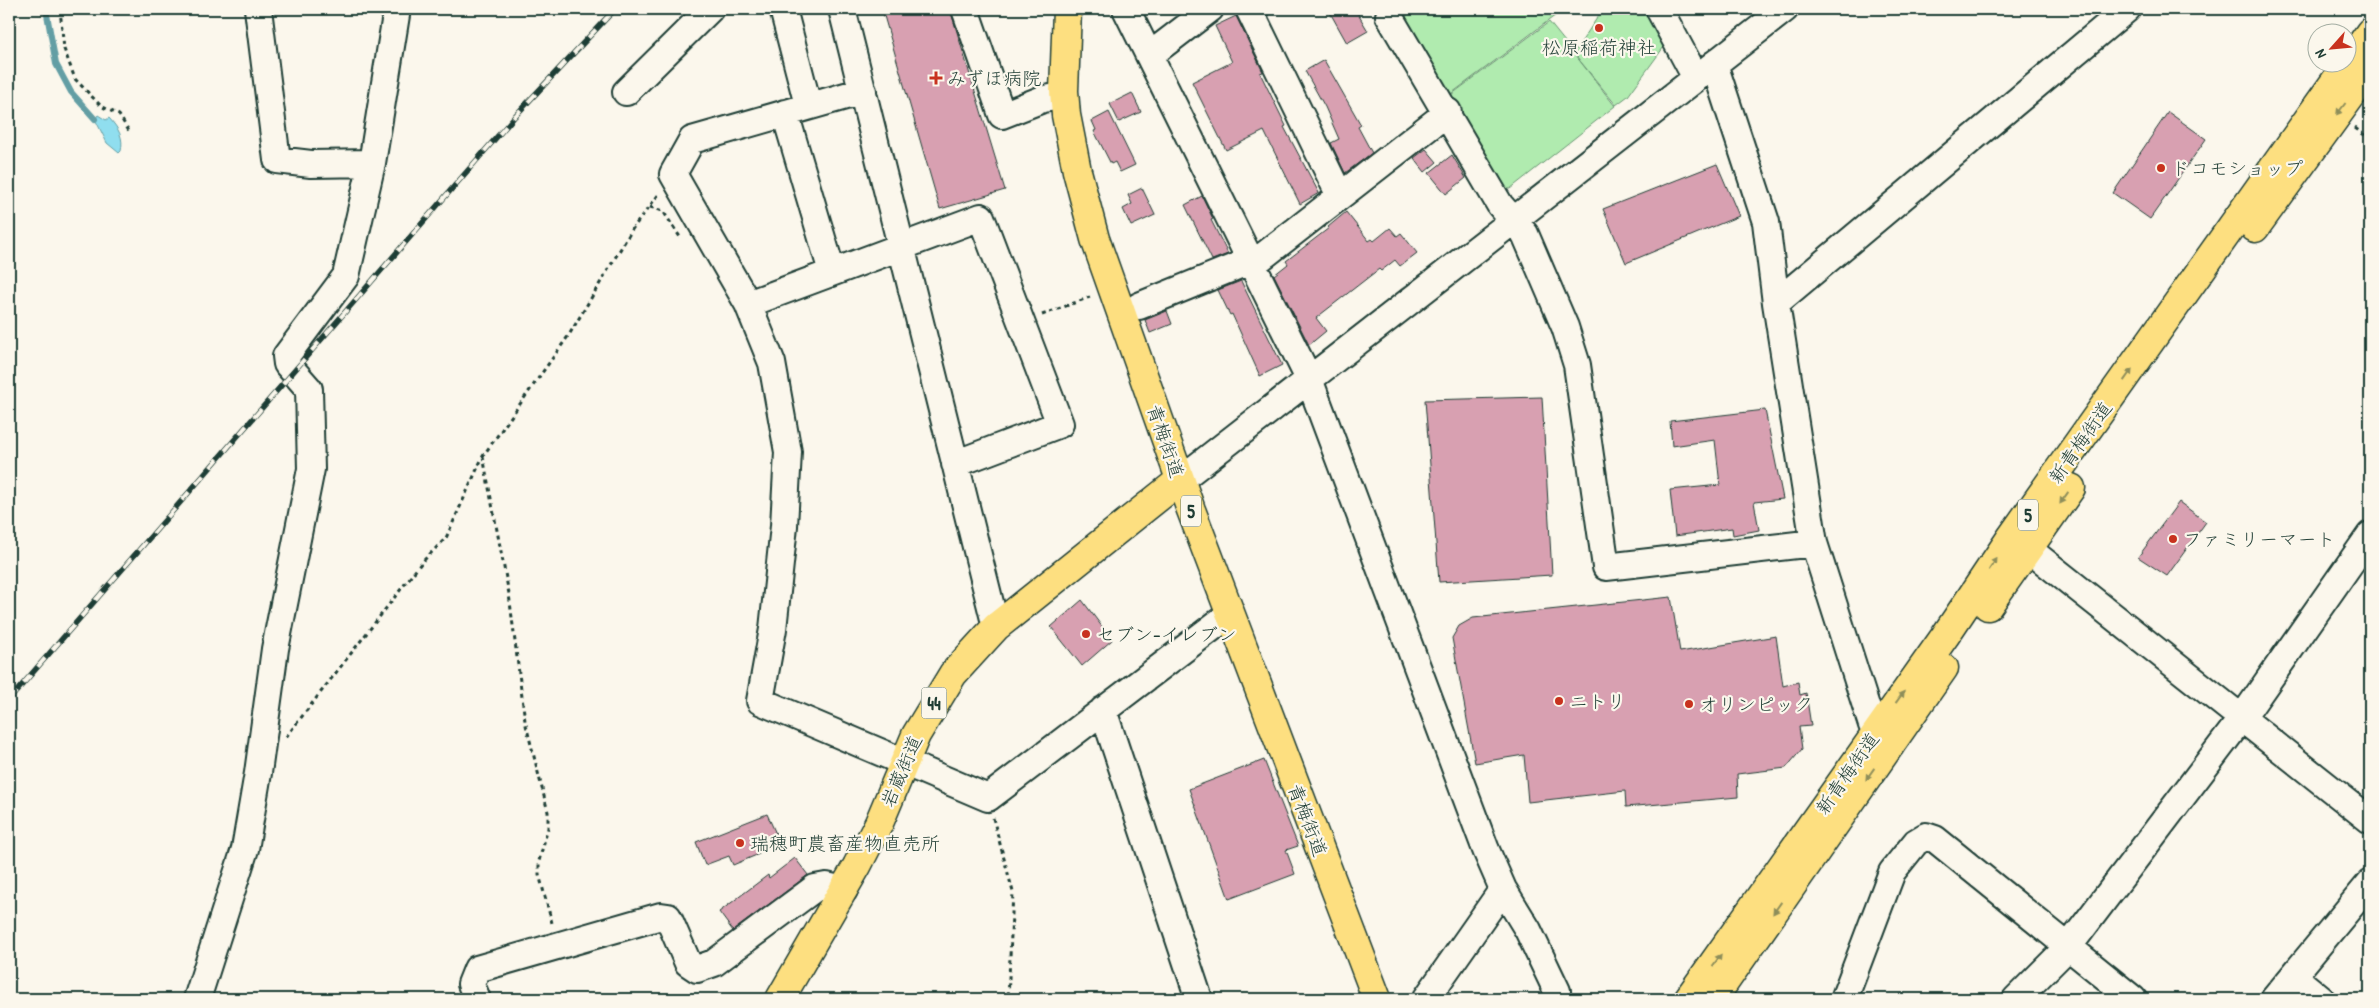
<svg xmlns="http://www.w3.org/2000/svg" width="2379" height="1008" viewBox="0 0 2379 1008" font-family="'Patrick Hand','Klee One',sans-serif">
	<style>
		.green { fill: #b0ebaf; stroke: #689472 }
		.water { fill: #90deef; stroke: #639ea4 }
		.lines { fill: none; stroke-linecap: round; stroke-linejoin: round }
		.stream { stroke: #639ea4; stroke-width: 6 }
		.building { fill: #d8a0b1; stroke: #1f3d34 }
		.minor-casing { stroke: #1f3d34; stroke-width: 30 }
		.major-casing { stroke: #1f3d34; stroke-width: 31 }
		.path { stroke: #1f3d34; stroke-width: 3; stroke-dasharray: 4 4; stroke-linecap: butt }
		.minor { stroke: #fbf7ec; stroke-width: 26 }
		.major { stroke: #fddf80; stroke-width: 28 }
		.rail-casing { stroke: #1f3d34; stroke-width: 5.5 }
		.rail { stroke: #fbf7ec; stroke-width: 4; stroke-dasharray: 11; stroke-linecap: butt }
		.oneway { fill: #8e8e5a }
		.poi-dot { fill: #c8321e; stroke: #fbf7ec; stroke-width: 2 }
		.labels { text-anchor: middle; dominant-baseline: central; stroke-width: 4.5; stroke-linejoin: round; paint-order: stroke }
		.shield { fill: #fbf7ec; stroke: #61756b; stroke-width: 1 }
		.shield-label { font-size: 18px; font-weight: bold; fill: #1f3d34 }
		.poi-label { font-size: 19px; fill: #1f3d34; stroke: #fbf7ec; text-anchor: start }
		.street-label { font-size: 19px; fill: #1f3d34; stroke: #fbf7ec }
	</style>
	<rect width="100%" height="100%" fill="#fbf7ec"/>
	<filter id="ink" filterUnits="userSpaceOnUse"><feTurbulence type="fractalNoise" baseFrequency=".02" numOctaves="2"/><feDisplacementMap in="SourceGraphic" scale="10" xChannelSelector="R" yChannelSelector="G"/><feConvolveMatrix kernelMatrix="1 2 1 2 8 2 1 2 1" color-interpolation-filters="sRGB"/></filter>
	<g filter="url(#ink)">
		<!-- green -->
		<path class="green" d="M1412 9H1564L1448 96 1406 23 1407 12Z
			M1595 9H1629L1632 12 1645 10 1666 44 1628 96 1616 105 1576 56 1615 106 1510 189 1501 188 1448 97 1549 22 1574 53 1599 15Z"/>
		<!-- water -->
		<path class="water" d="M98 115 106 120 109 118C119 129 124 138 121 151L119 153 107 143 95 119Z"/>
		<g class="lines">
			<!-- stream -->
			<path class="stream" d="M46 9 56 64 71 92 95 119"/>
		</g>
		<!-- building -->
		<path class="building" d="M882 9H950L1005 190 940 209Z
			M1328 9H1355L1368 31 1347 43Z
			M1236 16 1263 72 1260 73 1286 126 1284 127 1319 193 1300 204 1264 131 1226 150 1192 82 1232 62 1215 26Z
			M1324 60 1361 125 1358 127 1372 153 1345 173 1331 143 1339 139 1325 107 1305 71Z
			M1132 93 1141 112 1119 122 1110 104Z
			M1109 112 1135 165 1120 172 1115 162 1111 164 1094 131 1096 130 1092 121Z
			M2168 112 2206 139 2150 219 2113 193Z
			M1426 149 1437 162 1425 172 1414 158Z
			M1452 155 1466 178 1446 194 1429 173Z
			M1717 164 1739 216 1626 263 1603 209Z
			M1142 188 1155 215 1131 226 1123 209 1132 204 1128 195Z
			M1202 196 1213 219 1211 220 1228 254 1212 260 1185 205Z
			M1346 212 1369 241 1372 239 1374 241 1390 228 1397 236 1401 233 1417 253 1400 266 1395 260 1381 271 1379 269 1316 318 1326 331 1309 345 1274 275 1288 264 1286 261 1329 228 1328 227Z
			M1241 281 1282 365 1260 376 1232 314 1230 315 1218 290Z
			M1167 311 1172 324 1150 333 1145 320Z
			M1542 397 1552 575 1439 582 1425 400Z
			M1765 410 1783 499 1754 502 1759 530 1733 535 1732 528 1675 536 1670 490 1720 485 1715 440 1672 446 1670 421Z
			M2179 502 2206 522 2167 576 2138 557Z
			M1671 597 1680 652 1776 636 1783 686 1798 682 1800 695 1806 693 1811 726 1799 727 1802 749 1786 768 1737 774 1738 797 1626 807 1625 791 1528 802 1524 755 1475 763 1452 638 1459 626 1473 618Z
			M1082 600 1112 640 1082 666 1051 627Z
			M1264 760 1298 846 1286 850 1295 874 1229 899 1189 789Z
			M767 814 777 836 755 845 759 854 733 865 729 856 705 865 696 842Z
			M795 858 808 875 733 931 719 912 768 875 769 878Z"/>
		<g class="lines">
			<!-- minor casing -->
			<g class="minor-casing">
				<path id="minor" d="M258 9 277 160 311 164 372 163
					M783 9 808 105
					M842 9 996 627
					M965 9 1002 115 1043 99 1064 96
					M1126 9 1309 379 1486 850 1503 889 1528 930 1557 991
					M1249 9 1340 196
					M1659 9 1696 78
					M1389 16 1500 205 1525 234 1565 327 1577 365 1606 567 1814 543
					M1150 55 1210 9
					M1714 64 1766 222 1776 303 1814 543 1872 725 1890 746
					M863 91 692 140 673 174 748 304 772 363 788 452 784 526 773 629 760 701 988 798 1230 614
					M626 92 710 9
					M785 113 832 272
					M1253 264 1448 112
					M1776 303 2127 9
					M748 304 981 217 1060 424 955 464
					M1139 306 1252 260
					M1180 480 1785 9
					M2012 536 2370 820
					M1103 710 1199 999
					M2293 976 2321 999
					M197 999 245 849 258 773 275 649 311 469 309 389 287 364 286 356 346 276 372 163 397 9
					M477 999 471 984 477 969 661 916 668 917 688 963 697 969 714 963 815 888 826 886 844 890
					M1426 999 1503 889
					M1844 999 1892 872 1916 842 1926 836 1935 839 2133 999
					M2016 999 2069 946 2242 718 2370 535
					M2274 999 2370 883"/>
			</g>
			<!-- major casing -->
			<g class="major-casing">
				<path id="major" d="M1067 9 1064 91 1066 115 1077 171 1095 239 1191 510 1377 999
					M2255 228 2370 70
					M1988 606 2071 488
					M780 999 857 866 879 823 916 735 953 674 996 627 1180 480
					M1688 999 1945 636 2012 536 2370 32
					M1713 999 1944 668"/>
			</g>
			<!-- path -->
			<path class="path" d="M60 9 64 49 75 79 101 106 119 115 129 131
				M2355 128 2370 139
				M650 207 663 211 680 237
				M1042 315 1090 297
				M483 456 509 594 525 721 548 812V828L539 861V874L552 923
				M286 737 422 562 446 538 483 456 569 335 633 228 659 194
				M993 818 1013 892 1008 999"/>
			<!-- minor -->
			<use href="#minor" class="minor"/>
			<!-- major -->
			<use href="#major" class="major"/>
			<!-- rail casing -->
			<g class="rail-casing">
				<path id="rail" d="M9 700 515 116 615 9"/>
			</g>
			<!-- rail -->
			<use href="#rail" class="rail"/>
		</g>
		<!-- one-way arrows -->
		<defs><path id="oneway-solid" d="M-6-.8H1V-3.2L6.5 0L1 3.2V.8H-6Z" transform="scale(1.25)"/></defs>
		<g class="oneway">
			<use href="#oneway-solid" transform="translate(2341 109) rotate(127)"/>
			<use href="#oneway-solid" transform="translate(2128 375) rotate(-55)"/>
			<use href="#oneway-solid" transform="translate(2064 498) rotate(125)"/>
			<use href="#oneway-solid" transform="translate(1993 564) rotate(-56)"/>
			<use href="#oneway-solid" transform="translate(1900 697) rotate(-54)"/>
			<use href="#oneway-solid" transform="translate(1870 774) rotate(125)"/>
			<use href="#oneway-solid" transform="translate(1777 908) rotate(125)"/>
			<use href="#oneway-solid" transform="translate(1717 960) rotate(-54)"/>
		</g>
	</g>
	<!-- markers -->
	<g class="poi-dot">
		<circle cx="1599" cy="28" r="5"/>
		<path d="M933.5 70.5h5v5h5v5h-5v5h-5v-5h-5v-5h5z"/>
		<circle cx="2161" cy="168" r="5"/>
		<circle cx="2173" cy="539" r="5"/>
		<circle cx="1086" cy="634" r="5"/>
		<circle cx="1559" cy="701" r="5"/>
		<circle cx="1689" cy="704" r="5"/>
		<circle cx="740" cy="843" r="5"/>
	</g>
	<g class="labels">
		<!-- shield labels -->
		<g class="shield">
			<rect x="1181" y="495.5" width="20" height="31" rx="4"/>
			<rect x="2018" y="499.5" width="20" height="31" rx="4"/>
			<rect x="921.5" y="687.5" width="25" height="31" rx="4"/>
		</g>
		<g class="shield-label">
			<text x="1191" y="511">5</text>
			<text x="2028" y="515">5</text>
			<text x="934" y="703">44</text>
		</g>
		<!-- poi labels -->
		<g class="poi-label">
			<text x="1599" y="47" text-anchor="middle">松原稲荷神社</text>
			<text x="947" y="78">みずほ病院</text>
			<text x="2171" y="168">ドコモショップ</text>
			<text x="2183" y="539">ファミリーマート</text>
			<text x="1096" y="634">セブン-イレブン</text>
			<text x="1569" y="701">ニトリ</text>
			<text x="1699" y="704">オリンピック</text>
			<text x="750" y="843">瑞穂町農畜産物直売所</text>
		</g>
		<!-- street labels -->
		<g class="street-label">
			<text transform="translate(1166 441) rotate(71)">青梅街道</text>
			<text transform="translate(2080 442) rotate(-55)">新青梅街道</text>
			<text transform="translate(901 771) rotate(-67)">岩蔵街道</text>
			<text transform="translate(1847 773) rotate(-55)">新青梅街道</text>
			<text transform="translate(1308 820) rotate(69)">青梅街道</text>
		</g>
	</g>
	<!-- margin -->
	<rect width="2379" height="1008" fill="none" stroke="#fbf7ec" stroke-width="30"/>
	<rect x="15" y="15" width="2349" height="978" fill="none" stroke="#1f3d34" stroke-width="2" filter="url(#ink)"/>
	<!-- north arrow -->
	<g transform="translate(2332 48) rotate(243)"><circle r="24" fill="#fbf7ec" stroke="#a3ada2"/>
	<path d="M0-4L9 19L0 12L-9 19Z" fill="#c8321e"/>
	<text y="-8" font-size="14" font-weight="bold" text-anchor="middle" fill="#1f3d34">N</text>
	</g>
</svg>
